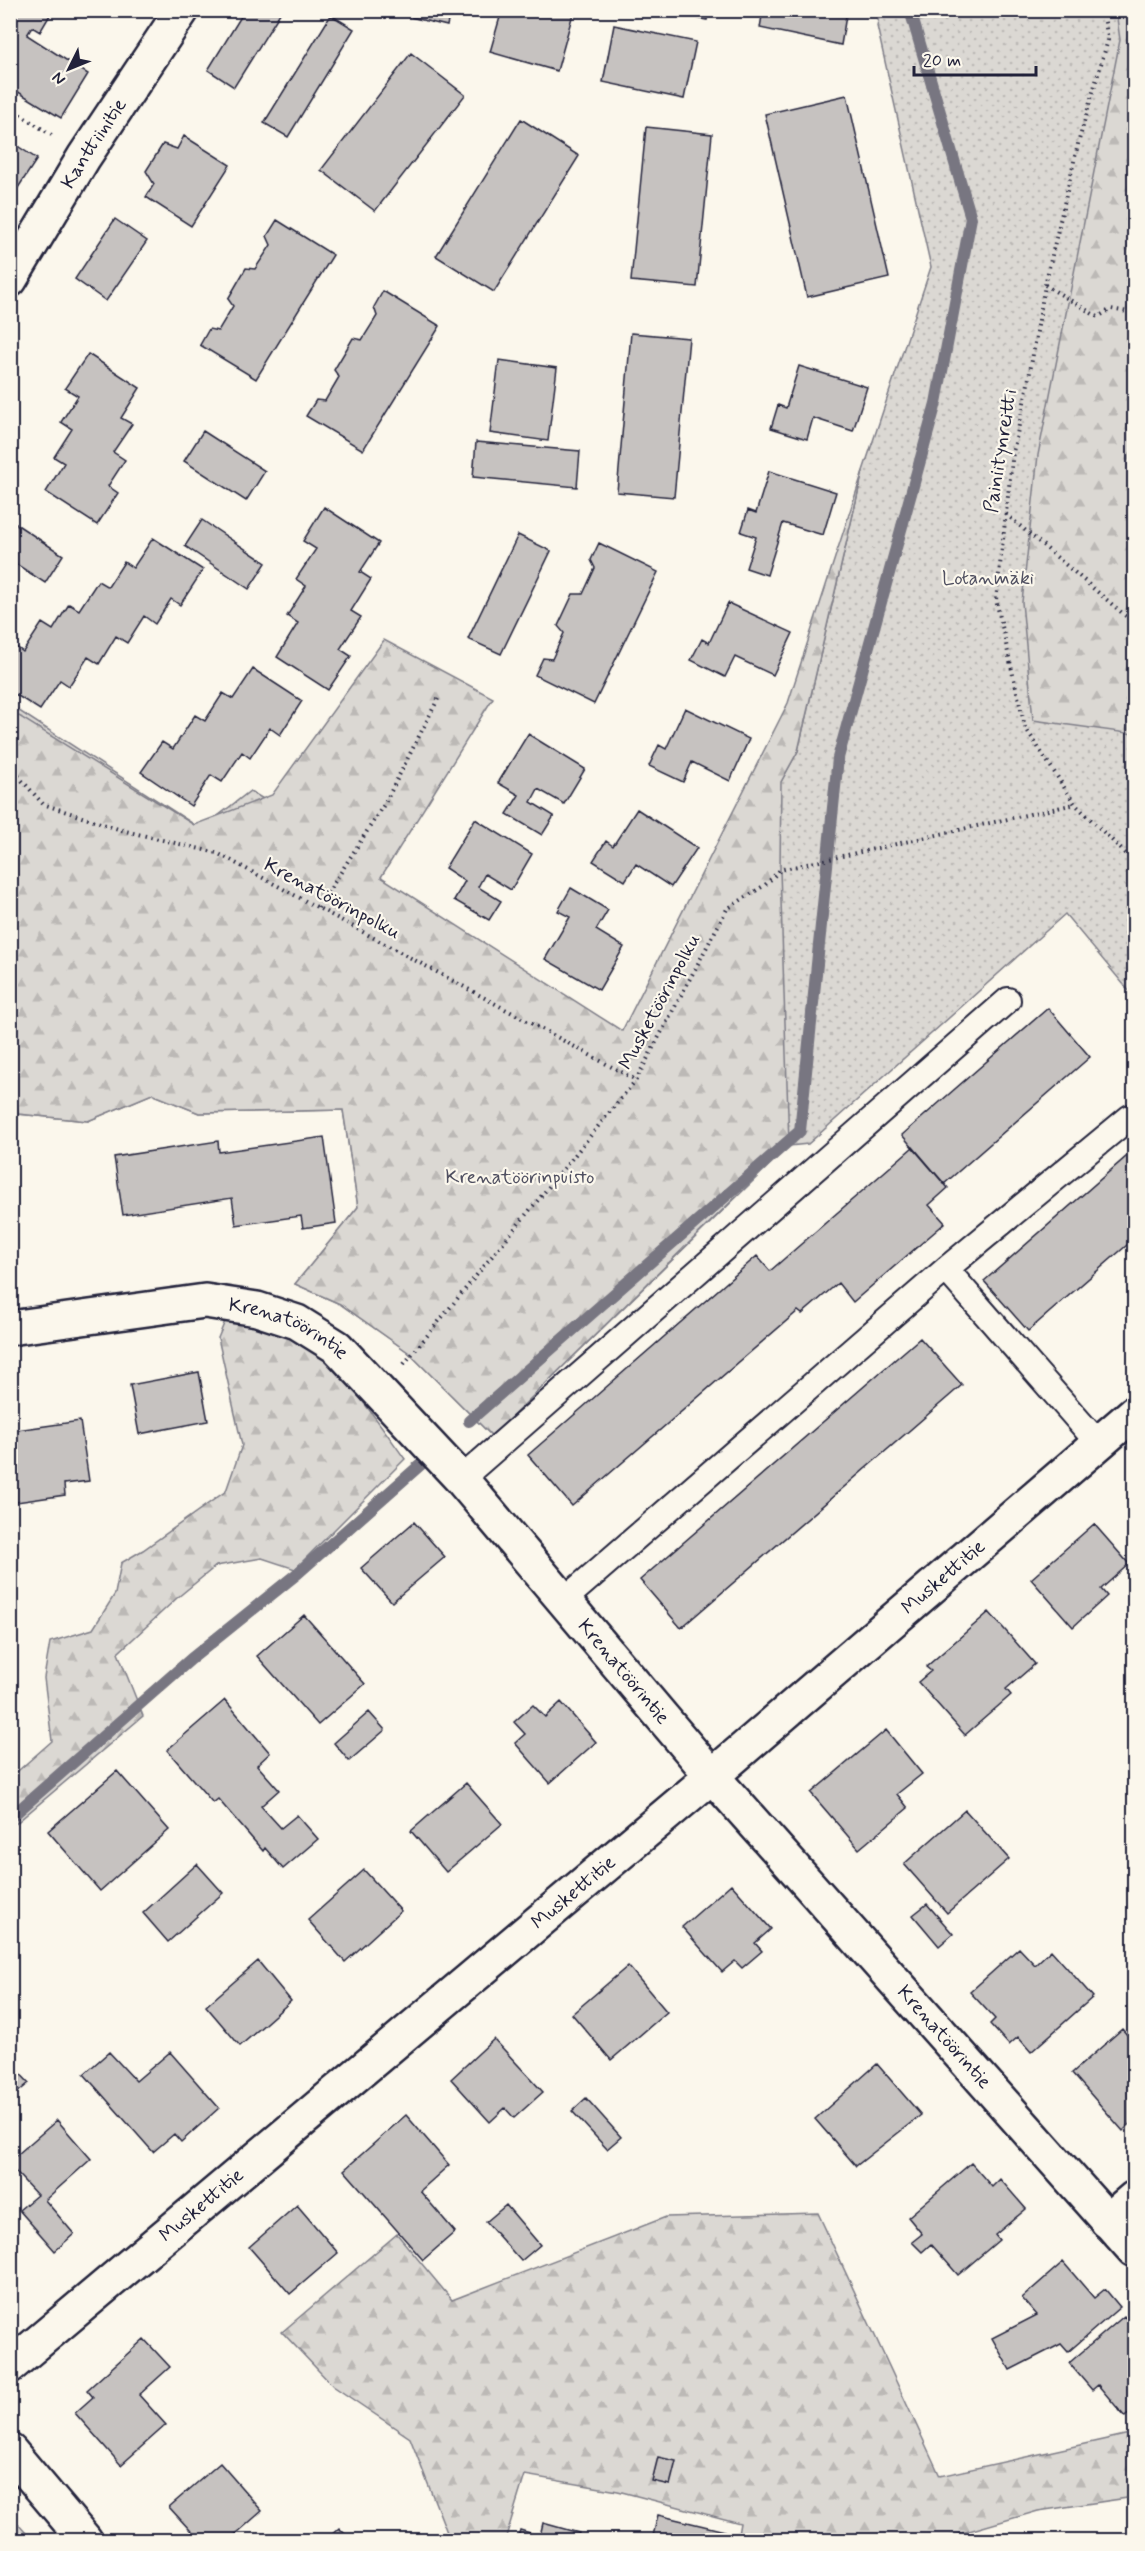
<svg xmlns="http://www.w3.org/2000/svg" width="1145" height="2551" viewBox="0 0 1145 2551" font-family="Mynerve,sans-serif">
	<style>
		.grass { fill: url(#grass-dots); stroke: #7e7d87; stroke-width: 1.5 }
		.forest { fill: url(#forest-firs); stroke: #7e7d87; stroke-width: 1.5 }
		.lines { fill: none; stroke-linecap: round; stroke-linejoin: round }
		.stream { stroke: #787681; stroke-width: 12 }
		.building { fill: #c6c2c0; stroke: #22223b; stroke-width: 1.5 }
		.service-casing { stroke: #22223b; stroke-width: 28 }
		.minor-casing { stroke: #22223b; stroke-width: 38 }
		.tertiary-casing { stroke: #22223b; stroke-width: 38 }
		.path { stroke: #22223b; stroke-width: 4; stroke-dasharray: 1.5 4.5; stroke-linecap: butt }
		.service { stroke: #fbf7ec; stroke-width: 24 }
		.minor { stroke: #fbf7ec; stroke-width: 33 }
		.tertiary { stroke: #fbf7ec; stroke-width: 33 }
		.labels { text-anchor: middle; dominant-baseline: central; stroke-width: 4.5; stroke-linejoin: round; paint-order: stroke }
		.street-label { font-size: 20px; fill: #22223b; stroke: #fbf7ec }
		.park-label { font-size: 20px; fill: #505061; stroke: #fbf7ec }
	</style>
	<defs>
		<pattern id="grass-dots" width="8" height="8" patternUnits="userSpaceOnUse" patternTransform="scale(1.5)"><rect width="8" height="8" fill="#dbd8d3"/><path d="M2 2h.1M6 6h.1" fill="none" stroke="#bcb9b6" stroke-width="1.8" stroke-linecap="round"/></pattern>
		<pattern id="forest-firs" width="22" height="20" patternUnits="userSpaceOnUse" patternTransform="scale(1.5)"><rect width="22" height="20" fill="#dbd8d3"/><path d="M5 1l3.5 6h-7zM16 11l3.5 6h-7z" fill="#bcb9b6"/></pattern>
	</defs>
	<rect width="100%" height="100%" fill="#fbf7ec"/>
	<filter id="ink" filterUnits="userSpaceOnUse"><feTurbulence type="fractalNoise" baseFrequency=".0167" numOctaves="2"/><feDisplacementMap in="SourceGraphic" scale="12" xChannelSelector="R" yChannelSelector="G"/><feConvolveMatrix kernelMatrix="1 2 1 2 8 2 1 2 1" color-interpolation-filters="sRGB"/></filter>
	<g filter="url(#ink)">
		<!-- grass -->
		<path class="grass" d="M880 11H1134V997L1065 914 808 1144 789 1146 492 1436 408 1352 340 1304 295 1284 358 1207 343 1110 199 1113 152 1094 88 1121 18 1114 10 1069V705L201 829 250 791 373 865 350 909 632 1049 798 751 863 471 931 267 877 26Z"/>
		<!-- forest -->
		<path class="forest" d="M1116 11H1134V734L1033 720 1022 602 1038 455 1120 40Z
			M863 471 798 751 781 782 780 870 789 1145 492 1436 408 1352 340 1304 295 1284 358 1207 343 1110 199 1113 152 1094 88 1121 18 1114 10 1069 11 711 194 825 272 795 384 640 493 698 381 877 622 1031 788 703Z
			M226 1319C246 1324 271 1326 289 1335 337 1359 374 1416 405 1459L295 1569 262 1558 216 1566 177 1598 118 1653 143 1716 13 1826 11 1834V1777L52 1741 44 1678 50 1642 93 1629 115 1594 121 1563 143 1550 226 1491 242 1445 218 1338Z
			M818 2213 940 2476 1134 2433V2497L1038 2511 938 2540H737L740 2523 618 2491 525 2475 505 2540H450L410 2438 333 2386 282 2332 397 2234 452 2300 666 2217Z
			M10 2516H11L32 2540H11Z"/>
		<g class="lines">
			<!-- stream -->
			<path class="stream" d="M469 1421 800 1131 838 758 936 403 971 218 910 10
				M10 1818 191 1659 298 1573 427 1459"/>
		</g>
		<!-- building -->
		<path class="building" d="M10 10H53L40 32 32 27 27 35 88 74 61 118 10 87Z
			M245 10H282L234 87 208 70Z
			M382 10H450L447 26Z
			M502 10H574L557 71 490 52Z
			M655 10H709L707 20Z
			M763 10H847L841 45 760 28Z
			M331 15 354 29 288 137 264 123Z
			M614 25 696 42 684 99 603 82Z
			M411 53 465 95 375 211 321 170Z
			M847 95 889 278 807 297 765 114Z
			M521 119 579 156 494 292 436 256Z
			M646 127 712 134 697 287 631 281Z
			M184 136 230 165 191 226 146 197 154 184 146 171 163 144 177 149Z
			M10 141 37 159 10 200Z
			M115 219 147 241 106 301 75 279Z
			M277 220 333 255 256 379 200 345 209 329 218 331 233 306 228 299 246 268 255 269 271 245 267 236Z
			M383 291 440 326 363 450 306 416 316 400 325 401 339 377 334 370 353 338 362 340 377 316 374 307Z
			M631 333 689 338 674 497 617 492Z
			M88 354 140 388 121 418 132 424 113 452 125 460 108 486 118 493 97 525 46 492 64 463 54 457 72 429 61 422 78 396 65 388Z
			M499 360 557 368 548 441 490 433Z
			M799 366 867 387 853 431 813 418 807 439 771 428 778 405 786 408Z
			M203 431 265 471 246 501 184 461Z
			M476 442 580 451 577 487 473 477Z
			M769 471 836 492 823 535 783 523 767 575 746 568 756 537 741 532 748 510 756 513Z
			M324 507 379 543 360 572 371 579 351 611 361 617 340 649 351 656 328 690 277 657 298 623 287 616 306 586 296 579 316 549 303 541Z
			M10 520 63 555 45 583 10 560Z
			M202 520 266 563 249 589 185 546Z
			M518 535 551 551 501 654 468 639Z
			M153 538 203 570 180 605 171 599 155 624 144 616 127 643 116 636 99 664 88 657 69 686 60 680 40 710 10 691V651L14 645 23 652 42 623 53 630 69 604 79 610 98 581 108 587 124 562 133 568Z
			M599 543 658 572 594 704 535 675 543 658 552 659 564 633 558 626 573 594H583L595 568 591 560Z
			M728 603 793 633 773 675 735 657 725 677 691 660 702 639 709 643Z
			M253 669 302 701 280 735 270 728 250 758 242 752 222 782 211 775 191 806 141 772 162 742 173 749 195 715 205 721 223 693 233 699Z
			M685 708 749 739 730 781 692 762 683 782 649 766 659 745 666 749Z
			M528 734 585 769 564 804 538 789 531 802 554 816 542 835 507 814 519 795 498 783Z
			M637 809 697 848 671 887 636 864 625 881 593 861 606 841 613 846Z
			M475 819 532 854 511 890 485 874 478 887 501 901 489 920 454 900 465 881 445 868Z
			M571 888 608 910 596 930 624 947 599 990 545 959 570 917 558 911Z
			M1048 1008 1090 1057 944 1184 902 1135Z
			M324 1137 336 1223 303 1228 301 1216 236 1225 232 1198 123 1215 114 1157 218 1141 219 1152Z
			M913 1147 948 1188 929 1205 945 1223 853 1302 838 1283 802 1314 798 1311 572 1506 528 1455 757 1256 770 1271Z
			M1134 1150V1239L1028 1331 984 1281Z
			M920 1338 962 1385 681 1628 640 1580Z
			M199 1372 208 1421 139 1434 130 1385Z
			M80 1421 89 1481 64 1484 65 1495 10 1503V1431Z
			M414 1522 445 1557 392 1602 361 1568Z
			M1094 1524 1129 1564 1101 1589 1107 1596 1073 1627 1031 1579Z
			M989 1612 1035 1664 1006 1689 1011 1695 965 1735 918 1682 931 1671 926 1667Z
			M304 1615 365 1684 318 1725 257 1656Z
			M225 1700 270 1753 257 1765 279 1790 261 1806 281 1828 297 1815 318 1839 283 1869 265 1848 263 1851 218 1799 213 1803 167 1750Z
			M561 1702 596 1742 550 1783 515 1743 525 1734 514 1722 533 1705 545 1717Z
			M369 1712 385 1730 349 1761 334 1743Z
			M886 1730 922 1774 897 1794 908 1808 859 1849 811 1793Z
			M117 1771 169 1830 100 1891 48 1831Z
			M466 1783 502 1824 446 1872 411 1831Z
			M965 1810 1009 1859 947 1913 904 1864Z
			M197 1864 223 1893 168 1942 143 1913Z
			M364 1870 401 1911 345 1962 308 1920Z
			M731 1884 771 1929 755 1943 762 1951 742 1968 735 1961 722 1972 682 1927Z
			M927 1904 953 1934 939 1946 913 1915Z
			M1019 1948 1035 1965 1051 1950 1093 1997 1031 2052 1018 2037 1009 2045 990 2024 995 2019 970 1992Z
			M258 1961 291 2001 240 2046 206 2006Z
			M628 1966 667 2012 611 2060 572 2014Z
			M1122 2029 1134 2043V2120L1123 2131 1072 2073Z
			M494 2039 543 2092 514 2118 505 2108 490 2122 451 2079Z
			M109 2052 136 2081 170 2052 219 2108 181 2142 174 2134 153 2152 84 2074Z
			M10 2063 29 2083 10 2099Z
			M877 2064 921 2115 856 2166 815 2119Z
			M586 2098 621 2137 607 2149 572 2111Z
			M406 2115 449 2165 420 2191 455 2232 423 2260 344 2170Z
			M57 2120 91 2159 45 2200 74 2234 55 2251 19 2210 37 2195 10 2166V2161Z
			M971 2163 992 2187 1000 2179 1026 2209 995 2235 999 2240 958 2275 931 2244 922 2252 912 2242 922 2234 908 2217Z
			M297 2205 338 2253 290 2294 249 2247Z
			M506 2205 540 2245 521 2261 486 2222Z
			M1063 2262 1094 2298 1105 2289 1120 2307 1068 2352 1061 2344 1010 2370 992 2338 1037 2315 1022 2298Z
			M1124 2316 1134 2328V2409L1125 2417 1098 2385 1092 2390 1069 2363Z
			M144 2339 170 2367 139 2395 166 2425 121 2465 75 2413 93 2397 87 2390Z
			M658 2457 676 2461 670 2485 652 2481Z
			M220 2463 262 2511 229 2540H199L169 2507Z
			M658 2515 725 2531 722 2540H652Z
			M543 2523 579 2533 577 2540H517L520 2530 540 2536Z
			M339 2528 351 2540H326Z"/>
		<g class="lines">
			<!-- service casing -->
			<g class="service-casing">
				<path id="service" d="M946 1269 1130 1117
					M461 1479 1008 1000
					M564 1600 946 1269 1099 1444"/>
			</g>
			<!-- minor casing -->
			<g class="minor-casing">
				<g id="minor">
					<path id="s1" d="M10 280 84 157 182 10"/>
					<path id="s2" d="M10 1328 205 1301 257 1309 297 1322 337 1347 461 1479 712 1776 1134 2250"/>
					<path d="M1107 2221 1134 2198"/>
					<path id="s3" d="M10 2366 712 1776 1134 1413"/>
				</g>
			</g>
			<!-- tertiary casing -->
			<g class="tertiary-casing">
				<path id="tertiary" d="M10 2451 85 2540"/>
			</g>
			<!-- path -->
			<path class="path" d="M1103 10 1108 40 1079 140 1045 285 1027 389 1013 452 996 600 1025 727 1075 804 1134 862
				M10 108 53 136
				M1045 285 1098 317 1111 309 1134 313
				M1006 514 1134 623
				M10 767 43 804 121 830 217 853 636 1080
				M318 908 385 803 440 695
				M404 1364 636 1080 727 909 765 885 780 870 1075 804"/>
			<!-- service -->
			<use href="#service" class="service"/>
			<!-- minor -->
			<use href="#minor" class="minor"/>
			<!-- tertiary -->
			<use href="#tertiary" class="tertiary"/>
		</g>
	</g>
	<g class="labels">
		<!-- street labels -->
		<g class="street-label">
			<text stroke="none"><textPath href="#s1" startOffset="160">Kanttiinitie</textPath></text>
			<text transform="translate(1001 451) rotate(-81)">Painiitynreitti</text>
			<text transform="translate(332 899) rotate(28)">Krenatöörinpolku</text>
			<text transform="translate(660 1002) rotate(-62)">Musketöörinpolku</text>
			<text stroke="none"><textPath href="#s2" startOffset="286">Krenatöörintie</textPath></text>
			<text stroke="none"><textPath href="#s3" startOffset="1222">Muskettitie</textPath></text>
			<text stroke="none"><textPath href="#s2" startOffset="772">Krenatöörintie</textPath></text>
			<text stroke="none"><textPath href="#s3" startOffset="736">Muskettitie</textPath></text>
			<text stroke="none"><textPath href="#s2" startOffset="1258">Krenatöörintie</textPath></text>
			<text stroke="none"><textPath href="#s3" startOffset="250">Muskettitie</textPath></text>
		</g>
		<!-- park labels -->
		<g class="park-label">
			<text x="988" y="578">Lotanmäki</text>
			<text x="520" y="1177">Krenatöörinpuisto</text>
		</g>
	</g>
	<!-- margin -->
	<rect width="1145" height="2551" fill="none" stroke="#fbf7ec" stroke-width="36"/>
	<rect x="18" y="18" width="1109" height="2515" fill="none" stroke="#22223b" stroke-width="2" filter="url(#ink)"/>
	<!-- north arrow -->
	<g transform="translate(69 69) rotate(227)" stroke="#fbf7ec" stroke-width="4.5" paint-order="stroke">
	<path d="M0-4.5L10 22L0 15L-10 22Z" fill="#22223b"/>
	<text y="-9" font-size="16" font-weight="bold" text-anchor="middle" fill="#22223b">N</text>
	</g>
	<!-- scale -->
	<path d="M914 66v9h122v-9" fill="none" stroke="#22223b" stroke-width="3"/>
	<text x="923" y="66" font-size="18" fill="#22223b" stroke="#fbf7ec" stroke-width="4.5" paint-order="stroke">20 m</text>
</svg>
